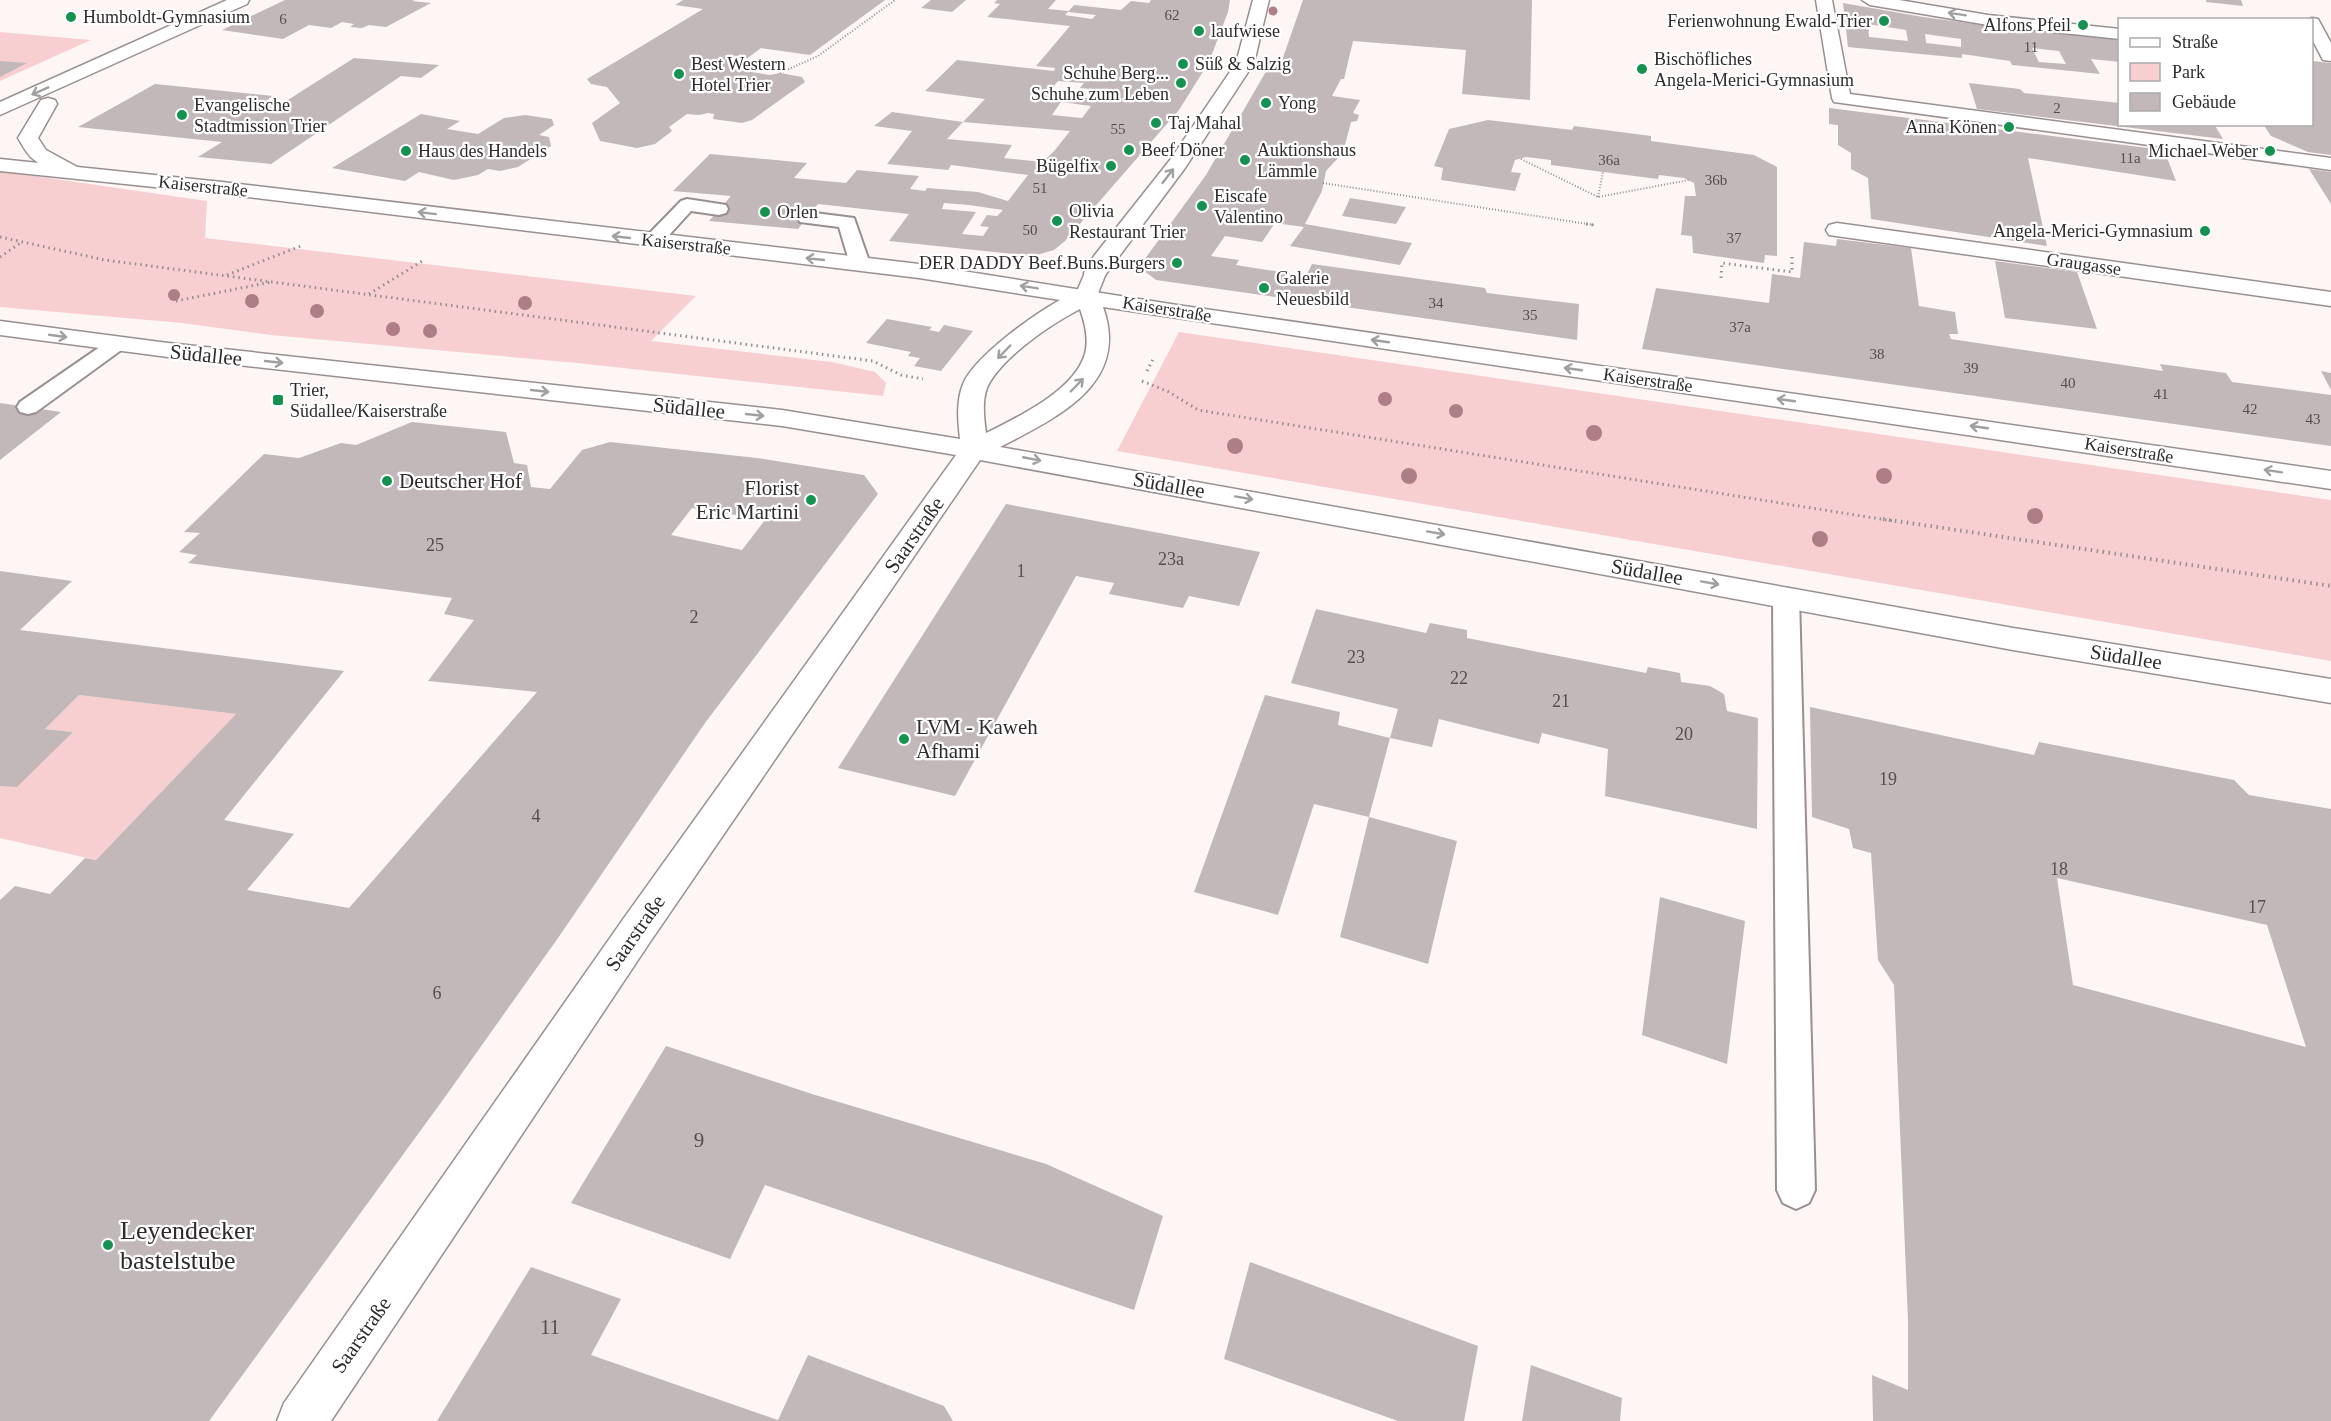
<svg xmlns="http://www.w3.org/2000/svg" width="2331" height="1421" viewBox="0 0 2331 1421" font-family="Georgia,serif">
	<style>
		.green { fill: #f7cfd1 }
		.building { fill: #c3b8b9; fill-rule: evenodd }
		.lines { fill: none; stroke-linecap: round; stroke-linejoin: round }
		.service-casing { stroke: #998f90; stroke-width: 4 }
		.pedestrian-casing { stroke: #998f90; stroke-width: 3 }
		.minor-casing { stroke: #998f90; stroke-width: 3 }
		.secondary-casing { stroke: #998f90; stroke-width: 3 }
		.path-far2 { stroke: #958f8f; stroke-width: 2; stroke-dasharray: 1 2; stroke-linecap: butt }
		.path-far1 { stroke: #958f8f; stroke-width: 3; stroke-dasharray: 1.5 4; stroke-linecap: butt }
		.path { stroke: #958f8f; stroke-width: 4; stroke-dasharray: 1.5 4.5; stroke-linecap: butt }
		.service { fill: #fff; fill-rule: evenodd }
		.pedestrian { fill: #fff; fill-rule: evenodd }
		.minor { fill: #fff; fill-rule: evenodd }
		.secondary { fill: #fff; fill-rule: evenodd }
		.tree { fill: #af7d85 }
		.oneway { stroke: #a1a0a0 }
		.poi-dot { fill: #159250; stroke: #fff; stroke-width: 2 }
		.labels { text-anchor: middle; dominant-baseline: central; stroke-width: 4.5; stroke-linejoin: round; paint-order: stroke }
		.far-number-label { font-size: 15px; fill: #544e4e }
		.far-poi-label { font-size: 18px; fill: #2f2b2b; stroke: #fff; text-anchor: start }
		.far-street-label { font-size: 18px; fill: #2f2b2b; stroke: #fff }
		.number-label { font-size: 18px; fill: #544e4e }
		.street-label { font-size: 21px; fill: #2f2b2b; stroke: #fff }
		.poi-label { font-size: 21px; fill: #2f2b2b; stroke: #fff; text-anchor: start }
		.near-number-label { font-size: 21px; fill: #544e4e }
		.near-poi-label { font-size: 26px; fill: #2f2b2b; stroke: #fff; text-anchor: start }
	</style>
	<rect width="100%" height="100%" fill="#fef5f5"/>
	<!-- green -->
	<path class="green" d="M0 32 91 40 0 81Z
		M0 171 207 201 205 238 696 296 651 341 832 362 875 372 886 383 883 396 577 363 271 335 182 323 0 307Z
		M1179 332 2331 500V661L1117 451Z
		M79 695 236 714 96 860 0 838V786L72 732 45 729Z"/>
	<!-- building -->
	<path class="building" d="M285 0H415L412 1 431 3 386 27 369 25 362 28 350 27 354 24 342 22 331 28 309 25 283 39 222 30Z
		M683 0H885L810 55 761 48 733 69 770 75 780 73 802 77 805 82 752 120 742 123 713 119 714 114 708 113 699 115 687 114 669 127 672 131 655 144 637 148 600 141 592 123 620 103 607 87 591 84 587 79 703 9 675 5Z
		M931 0H966L952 12 921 8Z
		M997 0H1056L1048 9 1069 11 1065 15 1092 19 1096 15 1068 12 1074 5 1121 10 1131 1 1149 3 1151 0H1230L1228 12 1209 62 1179 110 1065 241 1054 250 1033 256 889 241 909 214 818 204 798 229 709 221 731 196 673 191 710 154 807 163 794 178 846 183 857 170 919 176 910 189 925 191 927 188 978 192 1008 201 1028 175 951 165 948 170 887 164 912 131 874 126 892 112 963 122 947 139 1012 145 1004 158 1043 162 1055 150 1070 131 963 122 985 99 925 91 957 60 1054 71 1055 68 1036 66 1070 26 987 17 1000 4 994 3ZM1058 81 1084 83 1080 88 1100 90 1094 99 1048 93ZM1061 102 1091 106 1082 118 1052 115ZM944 203 969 205 1003 210 997 216 987 215 980 226 989 227 983 236 962 234 976 212 942 209Z
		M1303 0H1532L1530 100 1462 94 1466 50 1353 41 1344 79H1341L1332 96 1360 100 1353 113 1359 115 1357 121 1351 122 1345 145 1349 146 1326 171 1322 191 1305 224 1412 243 1400 265 1290 246 1304 227 1275 223 1262 242 1225 236 1211 256 1239 260 1236 265 1306 276 1312 264 1485 288 1487 293 1579 304 1577 340 1156 280 1139 267 1206 175 1268 68 1279 69Z
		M2206 0H2241L2243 6 2206 2Z
		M1843 3 1923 17 1997 27 2111 38 2109 36 2120 37V62L2091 59 2100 74 2012 65 2010 61 1962 54V58L1848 47ZM1868 24 1906 30 1908 41 1869 37ZM1925 34 1961 39V47L1926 43ZM2032 48 2059 51 2066 64 2039 62Z
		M354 58 439 65 421 78 401 76 271 164 198 157 222 142 78 127 155 84 273 96 264 102 283 103Z
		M0 61 27 63 0 77Z
		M2312 61 2331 63V155L2308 152 2271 136 2263 124H2312Z
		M1969 83 2020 89 2024 93 2120 103V124H2214L2223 139 1977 109Z
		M1829 108 2164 150 2176 181 2028 158 2047 246 1871 219 1868 178 1851 169V153L1838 145V125L1829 124Z
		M421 114 460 121 447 129 478 134 504 118 525 115 552 119 554 125 539 135 549 137 551 146 518 167 500 171 488 169 478 175 454 180 419 172 405 181 332 168Z
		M1488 120 1572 130 1574 126 1651 136V141L1754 155 1777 167V256L1765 255 1764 263 1693 253 1692 236 1681 235 1685 196H1696L1694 183 1684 178 1659 175 1658 179 1603 172 1551 165V160L1526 157 1515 160 1511 172 1521 173 1515 191 1441 180 1443 168 1434 166 1449 129Z
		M2309 169 2331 172V204Z
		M1350 198 1406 207 1396 224 1342 216Z
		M1837 239 1911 248 1919 306 1955 312 1958 334H1949L1951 339 2163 371 2160 364 2226 373 2232 382 2331 395V446L1642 349 1656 288 1769 303 1772 274 1800 278 1804 242 1836 246Z
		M1995 261 2077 272 2097 329 2005 318Z
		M887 319 932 327 929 330 939 332 944 325 973 331 941 371 914 366 920 358 908 356 911 352 866 343Z
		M2321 371 2331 373V390Z
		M0 403 61 412 0 460Z
		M412 422 506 432 514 463 527 465 531 487 550 489 582 450 610 442 757 458 864 475 878 494 705 723 558 938 445 1097 209 1421H0V900L15 886 50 894 85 858 96 860 236 714 79 695 45 729 73 732 17 787 0 786V571L72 581 20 630 344 671 224 820 294 834 247 890 349 908 537 692 428 681 474 620 444 614 452 598 188 563 197 555 179 552 200 533 184 532 264 454 299 458 341 443 356 445ZM692 508 718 512 765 520 742 550 671 535Z
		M1006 504 1260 552 1239 606 1189 596 1183 608 1109 594 1114 583 1076 576 955 796 838 768Z
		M1316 609 1426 633 1430 623 1467 630V638L1646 673 1648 667 1680 673 1681 682 1710 686 1724 694 1727 711 1758 718 1757 829 1605 796 1608 749 1542 733 1539 744 1439 719 1432 747 1390 738 1398 709 1291 683Z
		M1265 695 1340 712 1338 725 1390 738 1369 817 1457 841 1428 964 1340 937 1369 817 1314 804 1278 915 1194 892Z
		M1810 707 2034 755 2039 742 2234 780 2249 795 2331 809V1421H1873L1872 1375 1908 1390V1321L1894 985 1878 960 1871 853 1853 848 1849 829 1812 817ZM2057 878 2267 925 2306 1047 2073 985Z
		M1660 897 1745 921 1727 1064 1642 1035Z
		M666 1046 812 1094 1046 1164 1163 1216 1134 1310 765 1185 730 1259 571 1203Z
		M1250 1262 1478 1346 1464 1421H1398L1224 1359Z
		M531 1267 621 1299 591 1355 778 1420 808 1355 944 1406 953 1421H437Z
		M1531 1365 1622 1398 1620 1421H1522Z"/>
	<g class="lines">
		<!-- service casing -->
		<g class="service-casing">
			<path id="service" d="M687 199 726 205 728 209 726 213 719 215 691 211 660 245H646L643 241 646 237 681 201Z
				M807 212 854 218 870 264 867 268H853L850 264 839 227 800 222 798 218 800 214Z
				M117 338 124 340 128 344 124 348 36 412 28 414 20 412 17 407 20 402 110 340Z
				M1786 588 1795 591 1799 597 1815 1190 1809 1203 1796 1209 1783 1203 1777 1190 1773 597 1777 591Z"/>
		</g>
		<!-- pedestrian casing -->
		<g class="pedestrian-casing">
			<path id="pedestrian" d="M1253 0H1269L1254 63 1185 168 1103 278 1095 280 1087 278 1084 273 1094 256 1170 160 1236 63Z"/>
		</g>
		<!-- minor casing -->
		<g class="minor-casing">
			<path id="minor" d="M227 0H249L247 4 0 115V102Z
				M1816 0H1832L1850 94 2331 158V170L1834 102 1832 98Z
				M1862 0H1899L1988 15 2120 29V39L1988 25 1870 5Z
				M2312 18 2318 19 2331 43V61L2323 60 2312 39V20H2306Z
				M48 98 55 100 57 104 38 138 46 150 79 168 82 172 79 176C67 179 41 167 32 158 26 153 22 144 18 138L41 100Z
				M1837 223 2331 292V306L1829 235 1826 230 1829 225Z
				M1095 266 1103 268 1106 273 1095 301 1087 303 1079 301 1075 296 1087 268Z"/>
		</g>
		<!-- secondary casing -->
		<g class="secondary-casing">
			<path id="secondary" d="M0 159 222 182 919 264 1177 305 2331 471V489L1103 307C1131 384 1056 418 1000 447L2013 628 2331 679V703L2013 650 980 460 650 942 331 1421H277L284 1403 624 918 956 455 782 426 168 357 0 335V321L168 343 782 410 960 439C958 421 956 402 963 384 975 356 1033 315 1060 300L919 278 222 194 0 171ZM1080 309C1085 323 1089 339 1085 354 1074 391 1018 417 986 433 984 418 981 396 990 382 1007 354 1051 324 1080 309Z"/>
		</g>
		<!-- path-far2 -->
		<path class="path-far2" d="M780 73 818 56 895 0
			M1521 159 1598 197 1689 180
			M1323 183 1594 225
			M1598 197 1603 172"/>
		<!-- path-far1 -->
		<path class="path-far1" d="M1586 224 1594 225
			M0 237 105 260 873 361 901 375 923 379
			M0 257 22 242
			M227 275 301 246
			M1721 278 1722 263 1792 272V255
			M369 294 424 260
			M176 301 271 282
			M1147 371 1154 357
			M1142 381 1169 392 1198 410 1893 521"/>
		<!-- path -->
		<path class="path" d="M1883 519 2331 586"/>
		<!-- service -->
		<use href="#service" class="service"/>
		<!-- pedestrian -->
		<use href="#pedestrian" class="pedestrian"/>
		<!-- minor -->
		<use href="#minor" class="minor"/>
		<!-- secondary -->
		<use href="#secondary" class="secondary"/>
	</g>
	<!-- trees -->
	<g class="tree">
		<circle cx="1273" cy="11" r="4.5"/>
		<circle cx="174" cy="295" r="6"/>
		<circle cx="252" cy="301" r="7"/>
		<circle cx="525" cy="303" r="7"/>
		<circle cx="317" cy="311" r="7"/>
		<circle cx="393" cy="329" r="7"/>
		<circle cx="430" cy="331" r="7"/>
		<circle cx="1385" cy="399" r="7"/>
		<circle cx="1456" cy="411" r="7"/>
		<circle cx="1594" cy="433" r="8"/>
		<circle cx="1235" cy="446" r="8"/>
		<circle cx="1409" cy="476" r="8"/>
		<circle cx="1884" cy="476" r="8"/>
		<circle cx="2035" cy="516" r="8"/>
		<circle cx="1820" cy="539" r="8"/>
	</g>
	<!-- one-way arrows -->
	<defs><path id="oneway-shaft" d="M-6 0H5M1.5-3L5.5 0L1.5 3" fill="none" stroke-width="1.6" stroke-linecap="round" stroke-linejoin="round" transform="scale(1.5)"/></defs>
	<g class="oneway">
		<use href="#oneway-shaft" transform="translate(1957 14) rotate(-171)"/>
		<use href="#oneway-shaft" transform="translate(40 91) rotate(156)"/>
		<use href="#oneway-shaft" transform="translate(1168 176) rotate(-52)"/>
		<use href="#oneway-shaft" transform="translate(427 213) rotate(-173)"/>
		<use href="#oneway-shaft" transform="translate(621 237) rotate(-174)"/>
		<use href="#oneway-shaft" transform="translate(815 259) rotate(-174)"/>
		<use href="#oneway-shaft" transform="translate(1029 287) rotate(-171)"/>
		<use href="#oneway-shaft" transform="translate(58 336) rotate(8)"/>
		<use href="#oneway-shaft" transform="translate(1380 341) rotate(-172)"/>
		<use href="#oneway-shaft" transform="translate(1004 352) rotate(134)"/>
		<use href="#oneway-shaft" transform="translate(274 362) rotate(6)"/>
		<use href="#oneway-shaft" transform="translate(1573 369) rotate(-172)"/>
		<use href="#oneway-shaft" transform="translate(1077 385) rotate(-46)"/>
		<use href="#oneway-shaft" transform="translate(540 391) rotate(6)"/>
		<use href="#oneway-shaft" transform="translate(1786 400) rotate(-172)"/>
		<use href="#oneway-shaft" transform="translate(755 415) rotate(6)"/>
		<use href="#oneway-shaft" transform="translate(1979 427) rotate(-172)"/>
		<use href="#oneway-shaft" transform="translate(1032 459) rotate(11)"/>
		<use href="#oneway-shaft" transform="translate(2273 471) rotate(-171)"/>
		<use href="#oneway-shaft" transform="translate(1244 498) rotate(10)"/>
		<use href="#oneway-shaft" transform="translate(1436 533) rotate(10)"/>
		<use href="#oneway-shaft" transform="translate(1710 583) rotate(10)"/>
	</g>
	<!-- markers -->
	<g class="poi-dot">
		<circle cx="71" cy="17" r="6"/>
		<circle cx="1884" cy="21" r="6"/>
		<circle cx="2083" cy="25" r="6"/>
		<circle cx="1199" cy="31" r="6"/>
		<circle cx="1183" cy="64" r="6"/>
		<circle cx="1642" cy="69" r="6"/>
		<circle cx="679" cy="74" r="6"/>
		<circle cx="1181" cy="83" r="6"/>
		<circle cx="1266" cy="103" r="6"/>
		<circle cx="182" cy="115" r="6"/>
		<circle cx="1156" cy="123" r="6"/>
		<circle cx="2009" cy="127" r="6"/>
		<circle cx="1129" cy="150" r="6"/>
		<circle cx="406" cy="151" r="6"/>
		<circle cx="2270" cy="151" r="6"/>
		<circle cx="1245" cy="160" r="6"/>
		<circle cx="1111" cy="166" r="6"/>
		<circle cx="1202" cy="206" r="6"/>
		<circle cx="765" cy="212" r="6"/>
		<circle cx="1057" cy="221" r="6"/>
		<circle cx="2205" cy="231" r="6"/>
		<circle cx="1177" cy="263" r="6"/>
		<circle cx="1264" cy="288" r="6"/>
		<rect x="272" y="394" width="12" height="12" rx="3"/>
		<circle cx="387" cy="481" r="6"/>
		<circle cx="811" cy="500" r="6"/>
		<circle cx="904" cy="739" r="6"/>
		<circle cx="108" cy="1245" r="6"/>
	</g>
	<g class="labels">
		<!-- far-number labels -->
		<g class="far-number-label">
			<text x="1172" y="15">62</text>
			<text x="283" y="19">6</text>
			<text x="2031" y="47">11</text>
			<text x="2057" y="108">2</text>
			<text x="1118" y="129">55</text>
			<text x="2130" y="158">11a</text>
			<text x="1609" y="160">36a</text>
			<text x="1716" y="180">36b</text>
			<text x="1040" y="188">51</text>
			<text x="1030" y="230">50</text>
			<text x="1734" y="238">37</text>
			<text x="1436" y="303">34</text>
			<text x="1530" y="315">35</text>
			<text x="1740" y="327">37a</text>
			<text x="1877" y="354">38</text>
			<text x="1971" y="368">39</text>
			<text x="2068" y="383">40</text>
			<text x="2161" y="394">41</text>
			<text x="2250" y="409">42</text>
			<text x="2313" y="419">43</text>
		</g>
		<!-- far-poi labels -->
		<g class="far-poi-label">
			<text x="83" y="17">Humboldt-Gymnasium</text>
			<text x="1872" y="21" text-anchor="end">Ferienwohnung Ewald-Trier</text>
			<text x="2071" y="25" text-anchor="end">Alfons Pfeil</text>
			<text x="1211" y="31">laufwiese</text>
			<text x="1654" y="59">Bischöfliches<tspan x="1654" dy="21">Angela-Merici-Gymnasium</tspan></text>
			<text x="691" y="64">Best Western<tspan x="691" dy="21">Hotel Trier</tspan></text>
			<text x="1195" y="64">Süß &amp; Salzig</text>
			<text x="1169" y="73" text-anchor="end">Schuhe Berg...<tspan x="1169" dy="21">Schuhe zum Leben</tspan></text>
			<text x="1278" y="103">Yong</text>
			<text x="194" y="105">Evangelische<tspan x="194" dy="21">Stadtmission Trier</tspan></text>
			<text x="1168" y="123">Taj Mahal</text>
			<text x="1997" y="127" text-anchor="end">Anna Könen</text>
			<text x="1141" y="150">Beef Döner</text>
			<text x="1257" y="150">Auktionshaus<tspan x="1257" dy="21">Lämmle</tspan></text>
			<text x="418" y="151">Haus des Handels</text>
			<text x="2258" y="151" text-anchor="end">Michael Weber</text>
			<text x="1099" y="166" text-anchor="end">Bügelfix</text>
			<text x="1214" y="196">Eiscafe<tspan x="1214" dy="21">Valentino</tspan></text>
			<text x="1069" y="211">Olivia<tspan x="1069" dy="21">Restaurant Trier</tspan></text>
			<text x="777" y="212">Orlen</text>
			<text x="2193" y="231" text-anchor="end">Angela-Merici-Gymnasium</text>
			<text x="1165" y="263" text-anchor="end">DER DADDY Beef.Buns.Burgers</text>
			<text x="1276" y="278">Galerie<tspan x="1276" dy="21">Neuesbild</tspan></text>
			<text x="290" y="390">Trier,<tspan x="290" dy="21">Südallee/Kaiserstraße</tspan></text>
		</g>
		<!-- far-street labels -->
		<g class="far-street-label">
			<text transform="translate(203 186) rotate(6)">Kaiserstraße</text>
			<text transform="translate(686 244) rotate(6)">Kaiserstraße</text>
			<text transform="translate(2084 264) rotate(8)">Graugasse</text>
			<text transform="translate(1167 309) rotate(9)">Kaiserstraße</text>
			<text transform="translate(1648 380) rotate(8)">Kaiserstraße</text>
			<text transform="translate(2129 450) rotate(9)">Kaiserstraße</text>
		</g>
		<!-- number labels -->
		<g class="number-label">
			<text x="435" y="545">25</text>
			<text x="1171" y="559">23a</text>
			<text x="1021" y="571">1</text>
			<text x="694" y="617">2</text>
			<text x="1356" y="657">23</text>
			<text x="1459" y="678">22</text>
			<text x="1561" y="701">21</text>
			<text x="1684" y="734">20</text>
			<text x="1888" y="779">19</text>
			<text x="536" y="816">4</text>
			<text x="2059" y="869">18</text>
			<text x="2257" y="907">17</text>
			<text x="437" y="993">6</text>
		</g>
		<!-- street labels -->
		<g class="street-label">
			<text transform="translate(206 355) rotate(6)">Südallee</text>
			<text transform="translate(689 408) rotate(6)">Südallee</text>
			<text transform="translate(1169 485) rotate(10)">Südallee</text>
			<text transform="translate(914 535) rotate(-55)">Saarstraße</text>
			<text transform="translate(1647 572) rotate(10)">Südallee</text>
			<text transform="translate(2126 657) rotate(9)">Südallee</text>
			<text transform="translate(635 933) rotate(-55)">Saarstraße</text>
			<text transform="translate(361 1335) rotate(-55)">Saarstraße</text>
		</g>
		<!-- poi labels -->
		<g class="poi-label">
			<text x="399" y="481">Deutscher Hof</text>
			<text x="799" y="488" text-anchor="end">Florist<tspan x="799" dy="24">Eric Martini</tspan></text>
			<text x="916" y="727">LVM - Kaweh<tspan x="916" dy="24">Afhami</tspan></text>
		</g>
		<!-- near-number labels -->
		<g class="near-number-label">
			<text x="699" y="1140">9</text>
			<text x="550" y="1327">11</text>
		</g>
		<!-- near-poi labels -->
		<g class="near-poi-label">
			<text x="120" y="1230">Leyendecker<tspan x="120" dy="30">bastelstube</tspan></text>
		</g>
	</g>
	<!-- legend -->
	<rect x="2118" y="18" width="195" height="108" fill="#ffffff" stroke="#acaaaa" stroke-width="1.5"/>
	<rect x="2130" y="38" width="30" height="9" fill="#ffffff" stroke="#acaaaa" stroke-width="1.5"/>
	<text x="2172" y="48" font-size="18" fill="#2f2b2b">Straße</text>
	<rect x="2130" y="63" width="30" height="18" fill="#f7cfd1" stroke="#acaaaa" stroke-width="1.5"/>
	<text x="2172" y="78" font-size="18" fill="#2f2b2b">Park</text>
	<rect x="2130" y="93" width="30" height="18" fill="#c3b8b9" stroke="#acaaaa" stroke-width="1.5"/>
	<text x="2172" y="108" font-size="18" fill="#2f2b2b">Gebäude</text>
</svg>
